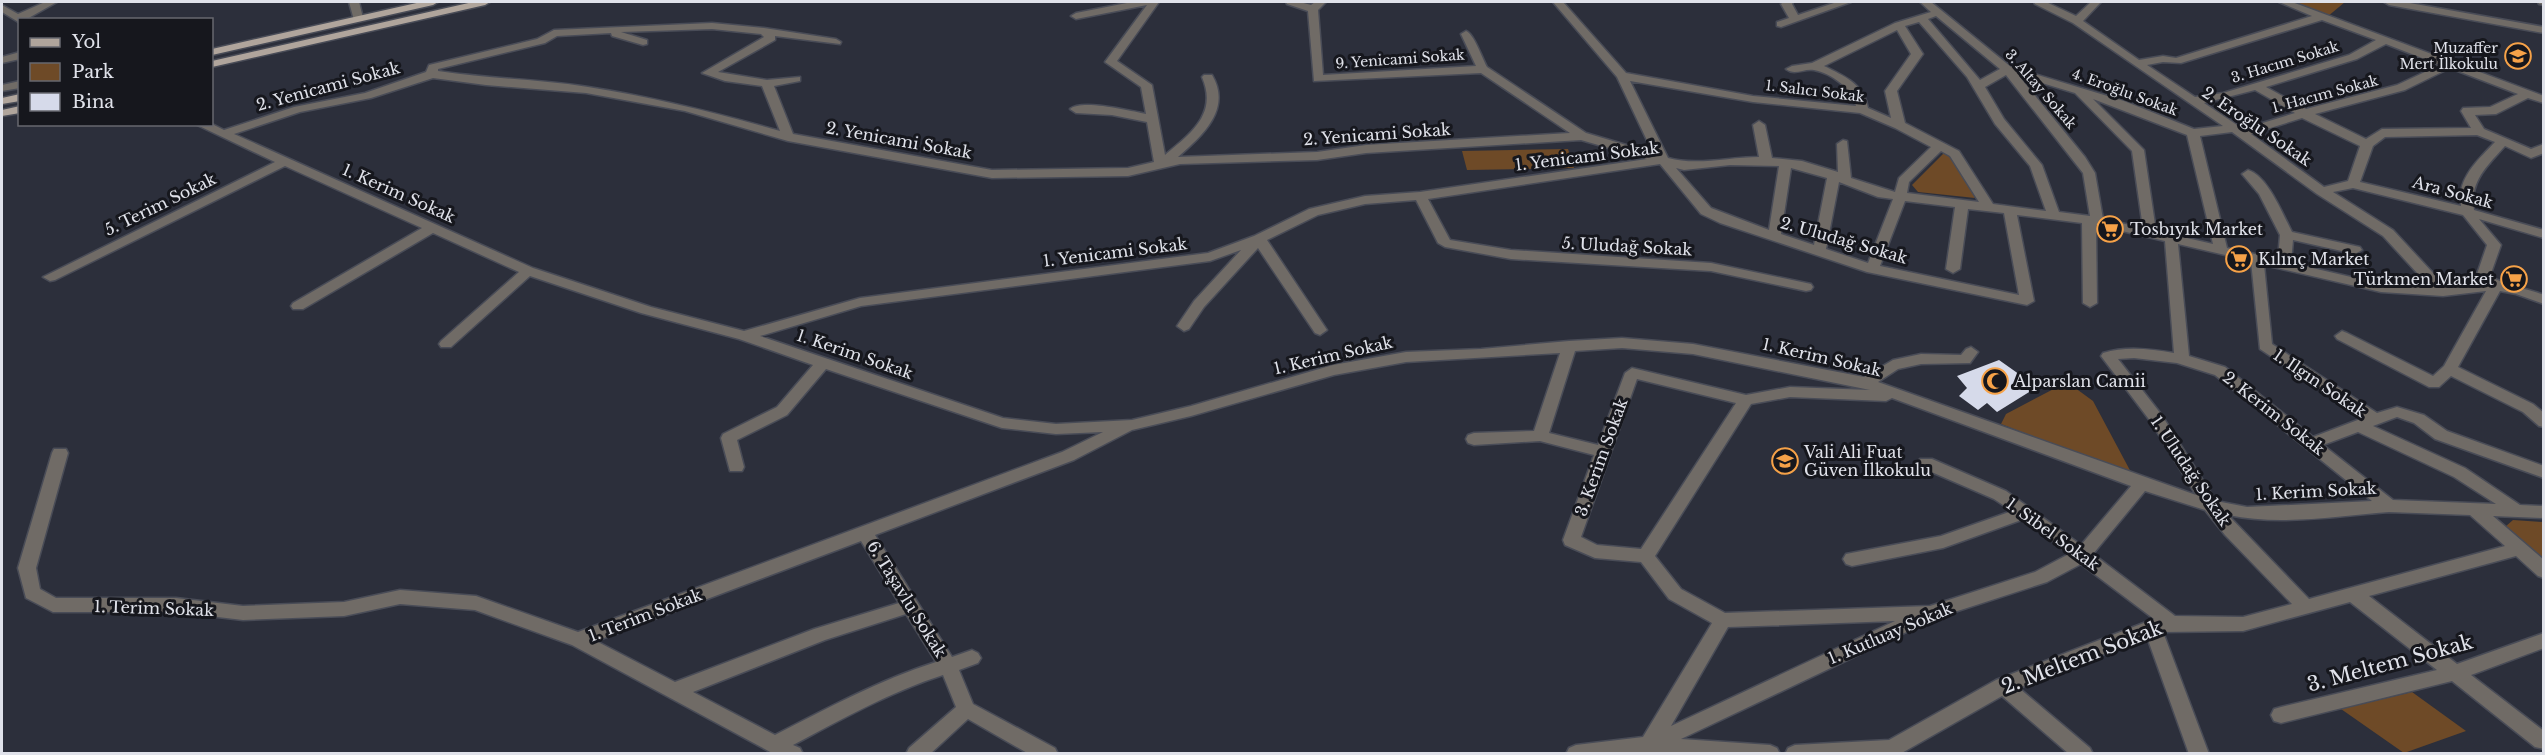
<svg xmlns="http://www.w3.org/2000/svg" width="2545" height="755" viewBox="0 0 2545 755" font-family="'Libre Baskerville',serif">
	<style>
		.green { fill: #6e4a27 }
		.building { fill: #d6daea }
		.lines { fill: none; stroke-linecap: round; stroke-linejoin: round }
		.minor-casing { stroke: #494c57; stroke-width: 3 }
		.major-casing { stroke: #494c57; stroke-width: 3 }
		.minor { fill: #706b66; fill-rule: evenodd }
		.major { fill: #b0a59c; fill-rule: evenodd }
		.labels { text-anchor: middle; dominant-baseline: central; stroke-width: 6; stroke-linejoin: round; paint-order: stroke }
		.far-poi-label { font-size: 14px; fill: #e0e2ea; stroke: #16171d; text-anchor: end }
		.far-street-label { font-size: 14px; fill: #e0e2ea; stroke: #16171d }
		.street-label { font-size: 16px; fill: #e0e2ea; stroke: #16171d }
		.poi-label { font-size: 16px; fill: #e0e2ea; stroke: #16171d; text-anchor: start }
		.near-street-label { font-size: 20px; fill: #e0e2ea; stroke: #16171d }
	</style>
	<rect width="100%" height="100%" fill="#2c2f3b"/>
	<!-- green -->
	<path class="green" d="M2288 2H2345L2327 17Z
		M1568 149 1574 168 1467 170 1462 151Z
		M1944 153C1960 158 1968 183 1975 198L1918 192 1912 185Z
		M2067 382 2093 401 2133 476 2001 424 2006 414Z
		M2513 520 2543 522V558L2505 527Z
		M2412 692 2466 731 2404 753 2341 709Z"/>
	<!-- building -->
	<path class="building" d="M1999 360 2037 387 1997 412 1987 403 1978 410 1959 396 1967 388 1957 376Z"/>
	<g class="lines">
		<!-- minor casing -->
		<g class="minor-casing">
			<path id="minor" d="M45 2H57L25 20H20V23L2 12V5L18 14Z
				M349 2H359L363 18 362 20H354Z
				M1132 2H1159L1117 61 1152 85 1165 155C1191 133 1218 114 1202 77L1204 75H1212C1232 109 1203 135 1178 157L1317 152 1366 145 1570 133 1481 73 1314 81 1308 11 1287 4 1286 2H1300L1311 5 1315 2H1326L1318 10 1323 75 1476 66 1461 34 1466 31C1474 34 1482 58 1487 67L1586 133 1653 153 1617 77 1553 2H1563L1626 73 1753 96 1856 106C1853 89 1831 73 1814 70 1804 68 1795 76 1786 69L1792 66 1812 63 1895 23 1931 12 1920 2H1931L2011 67 2124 101 2194 129 2223 126 2073 23 2035 4 2034 2H2046L2076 16 2091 2H2101L2083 21 2139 60 2163 56 2176 58 2312 16 2279 2H2292L2544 96V103L2528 98 2496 114 2475 115 2484 129 2531 149 2544 144V153L2531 158 2505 146C2487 166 2469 182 2474 210L2544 230V238L2479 219 2501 245 2490 276C2505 286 2526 288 2544 295V304L2516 294 2500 291 2458 367 2533 404 2544 413V427L2539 426 2523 412 2451 376 2439 387H2429L2337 339 2335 336 2342 331 2347 333 2433 376 2444 366 2486 291 2443 296 2381 292 2264 265 2272 344 2377 413 2397 407 2424 415 2447 431 2544 466V478L2435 439 2414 423 2397 417 2373 426 2465 468 2520 505 2544 506V518L2493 516 2544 560V578L2538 576 2516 556 2369 596 2457 664 2544 633V648L2471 675 2544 731V749L2535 747 2452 681 2281 723 2274 721 2271 715 2274 709 2281 707 2437 670 2350 602 2243 631 2163 632 2209 754H2189L2147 637 2019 688 2090 748 2093 754H2069L2002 696 1900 754H1785L1788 748 1795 745 1889 740 1996 680 2154 619 2081 564 2047 582 1936 618 1681 739 1770 745 1777 748 1780 754H1566L1569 748 1576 745 1643 737 1712 623 1669 599 1641 562 1595 558 1565 545 1563 540 1594 455 1540 441 1474 445 1468 443 1466 439 1468 435 1474 433 1534 431 1560 353 1406 362 1334 375 1191 416 1132 430 1074 460 875 535 952 657 972 650 978 653 981 658 978 663 959 670 973 704 1055 748 1058 754H1029L968 719 930 754H906L909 748 956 707 943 675C890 692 842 719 793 745L800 748 803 754H774L572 645 475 610 400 604 344 616 243 620 176 612H53L26 598 18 568 52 453 54 449H66L68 453 36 568 40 589 56 598H176L243 606 344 602 400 590 476 596 578 632 1062 452 1103 432 1056 434 1002 428 826 369 787 415 737 440 744 467 742 471H730L721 438 723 434 777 407 813 365 739 339 641 313 530 276 451 347H441L439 344 441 341 519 272 433 233 303 309H293L291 306 293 303 422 228 285 166 55 280 50 281 43 277 275 162 195 124H212L224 130 294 107 365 93 426 72 429 65 537 39 554 30 712 23 764 28 836 39 841 42 840 44 775 36V40L718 72 767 80 800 77V81L774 86 793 134 992 170 1128 168 1154 162 1147 122 1112 115 1076 113 1070 109C1082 99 1130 111 1146 114L1141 87 1105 62 1147 5 1076 19 1071 16 1076 13ZM1936 16 2000 69 1980 80 1928 19ZM2322 20 2376 40 2349 55 2223 93 2195 97 2147 65 2163 62 2181 63ZM1919 22 1967 77 1995 124 2030 166 2046 211 1993 204 1959 151 1905 123 1897 91 1923 54 1905 26ZM712 29 761 34 764 37 702 73 725 81 762 86 780 131C716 113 653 97 588 87 538 79 488 79 438 71V69L545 43 557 36 611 33 612 36 643 45 647 44V40L621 32ZM1897 30 1911 54 1885 91 1891 118 1868 108C1864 84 1844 76 1824 66ZM2386 44 2440 65 2397 85 2306 109 2266 87 2357 59ZM2450 68 2518 94 2490 107 2463 108 2461 111 2471 128 2382 129 2366 139 2315 114 2405 90ZM2006 75 2083 173 2090 216 2059 212 2042 165 2004 119 1985 87ZM2019 76 2075 93 2132 151 2143 228 2103 219 2095 173 2085 157ZM433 78 486 85 586 93 685 111 788 141 992 178 1128 176 1180 164 1317 160 1366 153 1581 140 1647 159 1420 192 1365 196 1309 209 1254 236 1208 253 860 298 744 331 651 307 533 268 234 134 300 112 371 98ZM1630 81 1753 102 1860 113 1895 128 1931 147 1899 178 1895 192 1851 178 1847 141 1843 140 1837 144 1838 172 1802 161 1772 158 1765 125 1759 121 1753 125 1759 157C1729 157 1697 166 1668 158ZM2255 90 2295 113 2243 129 2204 103ZM2093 99 2187 135 2213 244 2156 231 2144 150ZM2302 118 2360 146 2348 181 2324 187 2251 134ZM2232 132 2317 194 2383 236 2430 287 2381 284 2291 263 2293 240 2355 254 2362 250 2360 247 2292 232C2283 215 2268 176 2248 170L2242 174 2259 194 2280 235 2278 259 2227 248 2200 136ZM2477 135 2495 142C2478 160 2456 179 2461 206L2360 182 2373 146 2385 137ZM1941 151 1950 156 1979 202 1907 193 1909 182ZM1660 164 1701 214 1720 223 1867 272 2027 305 2034 301 2017 215 2082 223 2083 303 2090 307 2097 303 2096 225 2165 241 2174 353C2150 349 2126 346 2103 353L2101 356 2151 422 2196 495 1878 382 1898 369 1921 364 1970 363 1978 352 1971 347 1966 349 1961 355 1921 354 1893 360 1864 377 1693 344 1622 338 1569 341 1481 349 1406 352 1333 365 1191 406 1132 420 1056 424 1003 418 760 336 861 306 1210 261 1241 250 1194 301 1177 326 1184 331 1189 329 1204 307 1258 248 1315 333 1320 335 1327 330 1267 240 1318 215 1365 204 1416 200 1438 243 1445 247 1511 259 1711 271 1806 291 1811 290 1813 287 1811 284 1711 263 1511 250 1450 240 1428 199ZM1730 165 1779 166 1769 230 1711 208 1676 168 1684 170ZM1791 168 1827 178 1814 245 1781 234ZM1839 182 1878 197 1893 199 1868 263 1826 249ZM2353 188 2463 215 2487 245 2476 277 2483 283 2446 287 2393 230 2333 192ZM1905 201 1955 207 1946 269 1953 273 1960 269 1968 209 2004 213 2019 295 1880 266ZM2178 244 2251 261 2260 349 2363 418 2313 437 2225 367 2189 356ZM1622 348 1693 354 1870 390 1790 387 1746 395 1632 368 1625 373 1598 445 1549 433 1575 351ZM2134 358 2177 363 2215 375 2372 501 2247 507 2216 501 2161 414 2118 359ZM1637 379 1736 403 1641 549 1597 545 1581 537ZM1790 397 1886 401 1892 398 2131 486 2081 545 2006 491 1932 459H1920L1918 463 1920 467 1994 499 2012 511 1941 536 1846 554 1843 559 1846 564 1852 566 1943 548 2024 519 2069 554 2035 572 1930 606 1725 613 1681 589 1655 556 1751 404ZM2358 432 2454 477 2496 504 2393 500 2323 445ZM2145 491 2205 510 2225 535 2292 604 2243 617 2175 616 2093 554ZM2389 512 2470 515 2505 546 2309 599 2228 515C2280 526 2337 516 2389 512ZM861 541 899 603 814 629 675 682 596 641ZM906 614 936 662C879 680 828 708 775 735L693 692 825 640ZM1895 621 1671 726 1728 627Z
				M1783 2H1793L1792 4 1798 15 1837 2H1851L1781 27 1777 26V22L1789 18 1781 4Z
				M2384 2H2404L2544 27V33L2389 5Z
				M2538 2H2544V5L2539 4Z
				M20 52V59L2 63V57Z
				M20 81V88L2 91V85Z"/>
		</g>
		<!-- major casing -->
		<g class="major-casing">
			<path id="major" d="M421 2H438L433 5 212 55V49Z
				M473 2H490L485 5 212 67V61Z
				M20 94V101L2 104V98Z
				M20 106V113L2 116V110Z"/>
		</g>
		<!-- minor -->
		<use href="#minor" class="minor"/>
		<!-- major -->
		<use href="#major" class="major"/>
	</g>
	<!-- icons -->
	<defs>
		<g id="school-ring" transform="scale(1.35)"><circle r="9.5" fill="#16171d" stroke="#f6a248" stroke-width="1.5"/><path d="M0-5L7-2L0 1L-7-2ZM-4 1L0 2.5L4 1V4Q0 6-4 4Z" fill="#f6a248"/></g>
		<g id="supermarket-ring" transform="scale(1.35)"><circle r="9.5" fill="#16171d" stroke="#f6a248" stroke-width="1.5"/><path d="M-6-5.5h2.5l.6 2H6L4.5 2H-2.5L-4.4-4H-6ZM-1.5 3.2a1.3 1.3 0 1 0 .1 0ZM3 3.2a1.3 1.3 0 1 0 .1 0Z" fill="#f6a248"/></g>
		<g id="mosque-ring" transform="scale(1.35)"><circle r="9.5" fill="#16171d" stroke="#f6a248" stroke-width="1.5"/><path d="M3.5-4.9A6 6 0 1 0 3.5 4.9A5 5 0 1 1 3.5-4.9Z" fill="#f6a248"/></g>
	</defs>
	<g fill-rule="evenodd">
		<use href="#school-ring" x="2518" y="56"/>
		<use href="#supermarket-ring" x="2110" y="229"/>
		<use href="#supermarket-ring" x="2239" y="259"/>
		<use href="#supermarket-ring" x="2514" y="279"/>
		<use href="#mosque-ring" x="1995" y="381"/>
		<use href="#school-ring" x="1785" y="461"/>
	</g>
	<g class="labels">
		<!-- far-poi labels -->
		<g class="far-poi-label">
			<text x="2498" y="48">Muzaffer<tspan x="2498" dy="16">Mert İlkokulu</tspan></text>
		</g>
		<!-- far-street labels -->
		<g class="far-street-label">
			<text transform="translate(1400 59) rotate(-4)">9. Yenicami Sokak</text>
			<text transform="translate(2285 62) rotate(-17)">3. Hacım Sokak</text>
			<text transform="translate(2041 89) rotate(49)">3. Altay Sokak</text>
			<text transform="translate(1815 91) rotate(7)">1. Salıcı Sokak</text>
			<text transform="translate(2125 92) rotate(20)">4. Eroğlu Sokak</text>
			<text transform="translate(2325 94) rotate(-15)">1. Hacım Sokak</text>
		</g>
		<!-- street labels -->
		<g class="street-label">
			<text transform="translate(328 86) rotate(-15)">2. Yenicami Sokak</text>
			<text transform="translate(2257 126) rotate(34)">2. Eroğlu Sokak</text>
			<text transform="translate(1377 134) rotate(-4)">2. Yenicami Sokak</text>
			<text transform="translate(899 140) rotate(10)">2. Yenicami Sokak</text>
			<text transform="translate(1587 156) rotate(-7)">1. Yenicami Sokak</text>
			<text transform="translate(2453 192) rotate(15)">Ara Sokak</text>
			<text transform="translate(399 193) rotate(24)">1. Kerim Sokak</text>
			<text transform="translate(160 204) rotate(-26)">5. Terim Sokak</text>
			<text transform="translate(1844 240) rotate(16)">2. Uludağ Sokak</text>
			<text transform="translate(1627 246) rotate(3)">5. Uludağ Sokak</text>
			<text transform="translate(1115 252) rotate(-7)">1. Yenicami Sokak</text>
			<text transform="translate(855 354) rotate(19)">1. Kerim Sokak</text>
			<text transform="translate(1333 355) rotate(-13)">1. Kerim Sokak</text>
			<text transform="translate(1822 357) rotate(13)">1. Kerim Sokak</text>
			<text transform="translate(2320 383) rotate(34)">1. Ilgın Sokak</text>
			<text transform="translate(2274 413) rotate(38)">2. Kerim Sokak</text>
			<text transform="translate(1601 457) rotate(-70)">3. Kerim Sokak</text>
			<text transform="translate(2191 471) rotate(56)">1. Uludağ Sokak</text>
			<text transform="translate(2316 491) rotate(-3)">1. Kerim Sokak</text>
			<text transform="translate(2053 534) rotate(36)">1. Sibel Sokak</text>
			<text transform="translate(907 599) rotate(58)">6. Taşavlu Sokak</text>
			<text transform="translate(154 608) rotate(2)">1. Terim Sokak</text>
			<text transform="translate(645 615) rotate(-21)">1. Terim Sokak</text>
			<text transform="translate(1890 633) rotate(-23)">1. Kutluay Sokak</text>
		</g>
		<!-- poi labels -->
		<g class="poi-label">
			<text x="2130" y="229">Tosbıyık Market</text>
			<text x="2258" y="259">Kılınç Market</text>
			<text x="2494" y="279" text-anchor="end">Türkmen Market</text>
			<text x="2014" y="381">Alparslan Camii</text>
			<text x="1804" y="452">Vali Ali Fuat<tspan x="1804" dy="18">Güven İlkokulu</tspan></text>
		</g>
		<!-- near-street labels -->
		<g class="near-street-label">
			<text transform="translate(2082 657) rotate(-21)">2. Meltem Sokak</text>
			<text transform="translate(2390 663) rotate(-15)">3. Meltem Sokak</text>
		</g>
	</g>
	<!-- border -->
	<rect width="2545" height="755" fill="none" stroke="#e0e2ea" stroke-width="6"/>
	<!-- legend -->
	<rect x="18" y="18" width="195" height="108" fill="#16171d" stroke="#67686f" stroke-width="1.5"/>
	<rect x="30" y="38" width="30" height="9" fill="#b0a59c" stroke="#67686f" stroke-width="1.5"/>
	<text x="72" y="48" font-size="18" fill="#e0e2ea">Yol</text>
	<rect x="30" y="63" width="30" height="18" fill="#6e4a27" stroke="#67686f" stroke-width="1.5"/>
	<text x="72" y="78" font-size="18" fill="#e0e2ea">Park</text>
	<rect x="30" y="93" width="30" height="18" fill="#d6daea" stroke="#67686f" stroke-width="1.5"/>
	<text x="72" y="108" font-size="18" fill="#e0e2ea">Bina</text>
</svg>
